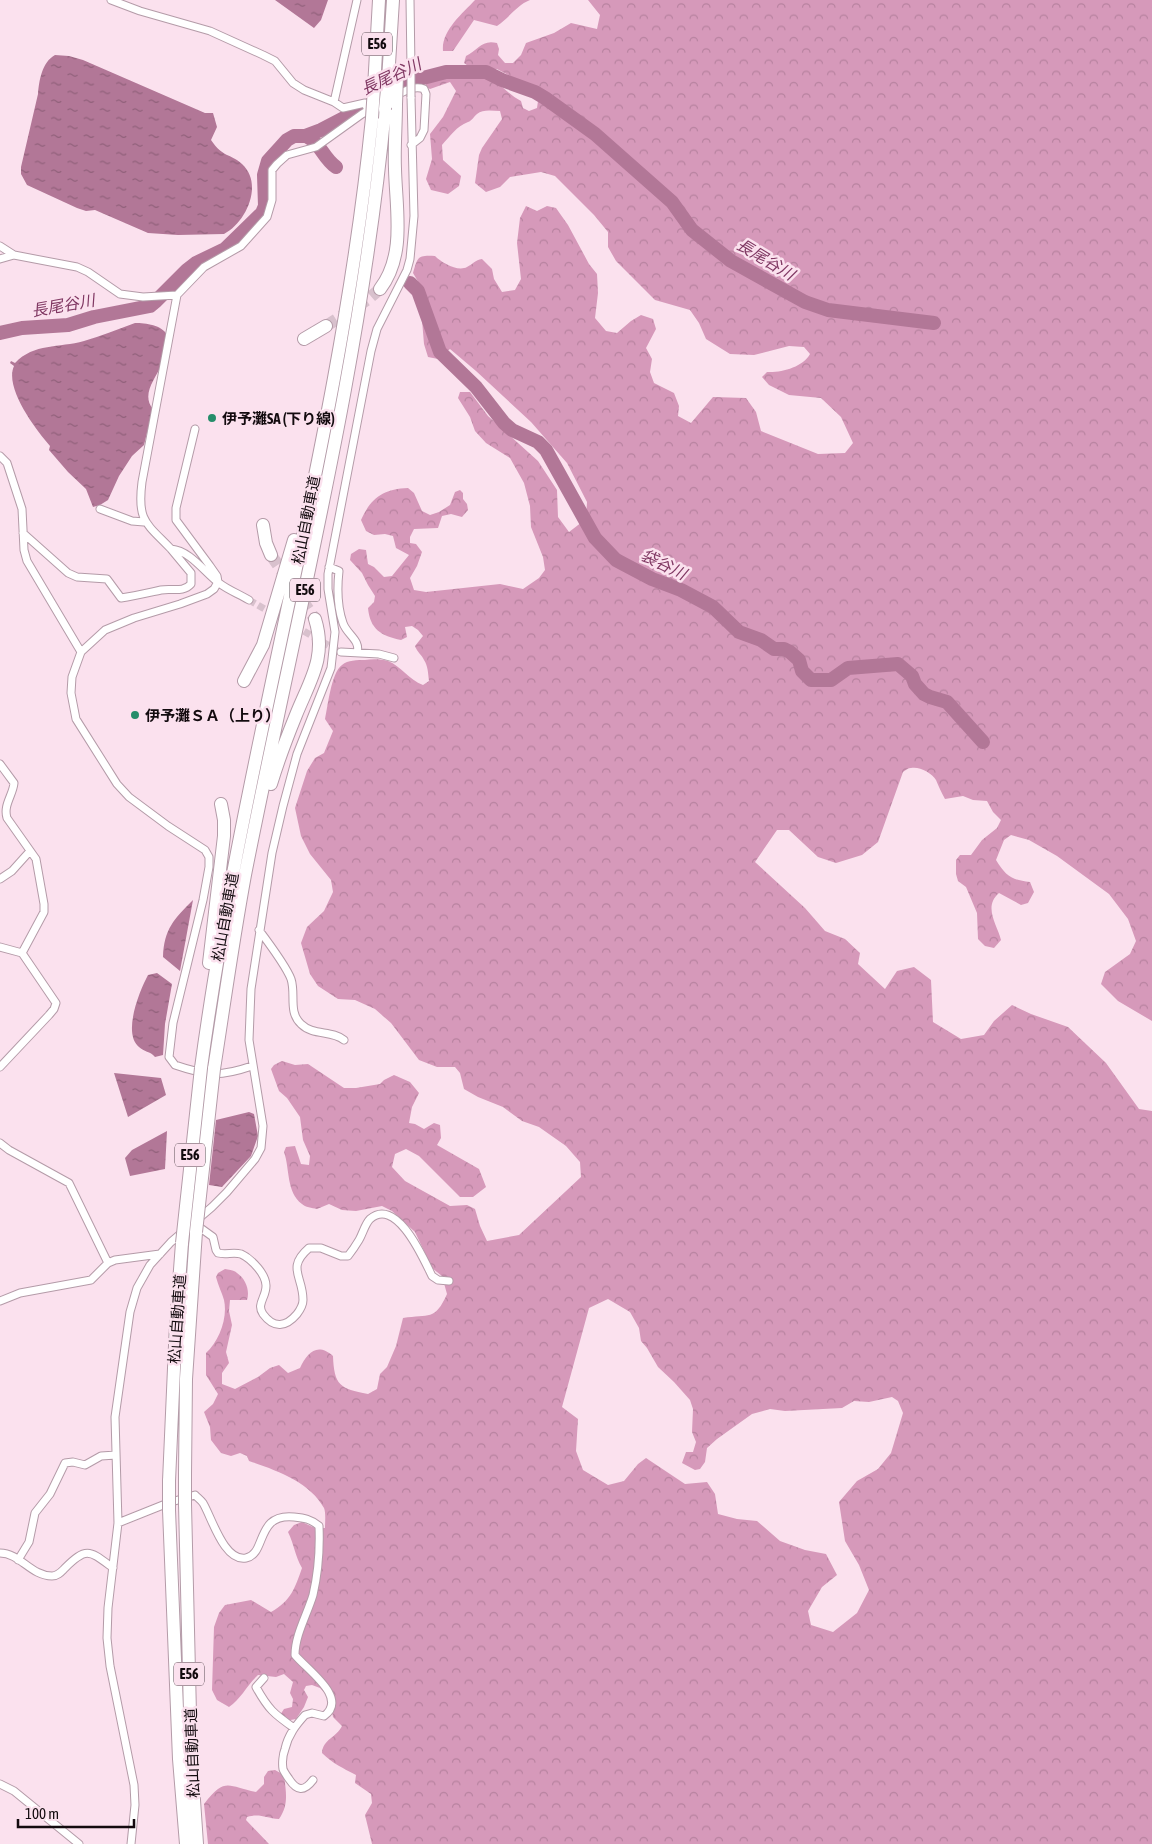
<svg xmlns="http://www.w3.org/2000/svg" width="1152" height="1844" viewBox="0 0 1152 1844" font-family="'Asap Condensed','Noto Sans JP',sans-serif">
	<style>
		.forest { fill: url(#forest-crowns); fill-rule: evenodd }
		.water { fill: url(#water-ripples) }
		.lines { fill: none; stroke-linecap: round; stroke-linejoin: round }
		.river { stroke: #b27797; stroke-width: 14 }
		.minor-tunnel { stroke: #d8c1cd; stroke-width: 7; stroke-dasharray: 7 3.5; stroke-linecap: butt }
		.motorway-tunnel { stroke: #d8c1cd; stroke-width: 12; stroke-dasharray: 12 6; stroke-linecap: butt }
		.minor-casing { stroke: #b49ba8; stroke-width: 9 }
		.motorway-casing { stroke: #b49ba8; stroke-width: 14 }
		.minor { stroke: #fff; stroke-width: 7 }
		.motorway { stroke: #fff; stroke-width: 12 }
		.minor-bridge-casing { stroke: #b49ba8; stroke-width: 9; stroke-linecap: butt }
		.motorway-bridge-casing { stroke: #b49ba8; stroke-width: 14; stroke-linecap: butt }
		.minor-bridge { stroke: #fff; stroke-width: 7 }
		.motorway-bridge { stroke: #fff; stroke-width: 12 }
		.poi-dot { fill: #258d6a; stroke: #fbe1ee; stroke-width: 2 }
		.labels { text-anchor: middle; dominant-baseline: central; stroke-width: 5; stroke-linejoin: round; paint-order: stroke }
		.shield { fill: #fbe1ee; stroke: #594b52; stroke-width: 1 }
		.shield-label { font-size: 14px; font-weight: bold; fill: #130b0f }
		.poi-label { font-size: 15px; font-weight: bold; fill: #130b0f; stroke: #fbe1ee; text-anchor: start }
		.street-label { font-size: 15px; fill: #130b0f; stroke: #fbe1ee }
		.water-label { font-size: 16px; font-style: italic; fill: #803863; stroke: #fbe1ee }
	</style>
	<defs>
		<pattern id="forest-crowns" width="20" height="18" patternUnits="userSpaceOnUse" patternTransform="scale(1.25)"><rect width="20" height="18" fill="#d699ba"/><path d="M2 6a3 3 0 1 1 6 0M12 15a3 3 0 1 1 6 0" fill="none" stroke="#b7829f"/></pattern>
		<pattern id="water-ripples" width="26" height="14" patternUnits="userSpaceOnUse" patternTransform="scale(1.25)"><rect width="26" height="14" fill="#b27797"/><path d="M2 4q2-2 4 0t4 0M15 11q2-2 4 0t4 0" fill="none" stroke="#90607a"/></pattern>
	</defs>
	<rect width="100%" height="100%" fill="#fbe1ee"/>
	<!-- forest -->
	<path class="forest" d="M475 0H530C517 5 509 18 497 26L474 20 453 51H443C441 31 462 14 475 0Z
		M588 0H1152V1021L1118 1001 1101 984 1105 972 1130 954 1136 941 1128 919 1109 894 1057 856 1029 840 1011 835 1004 840 996 860C1006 876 1011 880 1030 882L1034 892 1028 903 1021 905 999 893C983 907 997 924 1001 940L994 948 985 946 978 939 977 913 966 887 958 881 956 874V860L960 855H971L982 840 997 828 1001 820 993 812 987 801 973 800 963 796 945 799C941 792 939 787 936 780 932 773 919 766 911 768 908 768 906 770 903 772L878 842 862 855 836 863 818 857 789 830H777L755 862 805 908 825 931 845 939 860 953 858 964 885 989 897 971 914 967 931 980 933 1022 961 1039 984 1035 994 1021 1012 1005 1031 1014 1068 1027 1106 1063 1139 1109 1152 1111V1844H372L365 1815 372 1803 371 1794 355 1783 356 1775C343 1768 333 1764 322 1753 323 1739 336 1738 342 1726L333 1717 329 1697 320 1688 312 1685 306 1686 304 1690 308 1697 304 1707 296 1719 285 1721 280 1715 284 1709 292 1707 293 1699 290 1693 293 1682 284 1674 276 1677 258 1675C247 1685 241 1699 229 1707L217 1700 212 1690 214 1627 219 1613 225 1605 251 1600 271 1612C291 1601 295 1588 302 1568 295 1556 294 1544 288 1532L294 1525 302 1522 315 1528H325C325 1522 326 1513 324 1508 310 1482 276 1470 249 1461L247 1456 240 1453 231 1456 221 1453 211 1440 210 1427 204 1412 213 1404 218 1394 206 1375V1353C219 1341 228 1318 224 1300 222 1293 218 1285 216 1277L218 1273 225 1269C229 1270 234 1270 237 1273 246 1279 250 1291 247 1300H230L229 1311 232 1325 226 1352 229 1363 222 1373V1384L235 1389 258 1377 270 1368 279 1365 288 1373 300 1368C307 1353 317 1342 333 1356 334 1385 340 1389 368 1394L377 1389 380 1374 387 1367 396 1346 403 1318C429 1314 435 1321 447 1294L442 1276 432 1268 415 1232 392 1211 382 1206 356 1211 342 1210 329 1204 317 1209C312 1208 305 1207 302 1204 286 1192 290 1169 284 1152L286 1147 295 1146 301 1164 309 1165 310 1156 303 1140 300 1117 287 1098 279 1091 271 1069 274 1065 282 1061 295 1065 308 1064 344 1088H356L380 1084 384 1080 394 1075 410 1082 419 1093 412 1107 409 1123 415 1124 424 1129 434 1123 440 1125 441 1138 437 1145 479 1169 486 1187 473 1197H460L419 1156 406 1149 395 1154 392 1167 405 1181 450 1206 467 1205 475 1209 480 1226 487 1241 519 1235 581 1177 580 1162 566 1146 539 1127 522 1121 503 1107 478 1097 464 1089 460 1073 455 1067H437L419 1060 391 1023 375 1009 355 1000 338 999 318 986 310 974 301 943 307 927 324 911 333 892 331 880 310 854 301 836 295 808 307 771 315 758 324 753 333 731 325 719C328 706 331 673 342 665 348 660 357 660 365 660 372 659 381 659 388 661 401 666 409 680 423 685L429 681C428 673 428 666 424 660 422 655 417 652 415 646L423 636 418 630 412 626 405 627 407 637 401 640C381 636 370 629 368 608L374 602 375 596 368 585 362 573 350 560 351 554 359 549 366 550 368 564 374 567 384 577 392 576 409 555 396 548 393 536 385 534 374 535 366 531 361 520C371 498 383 489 408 488L414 493 422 511 430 515 439 512 450 505 455 492 460 490 463 493V499L467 504 468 510 462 517 451 514 442 516 438 528 414 529 410 537V543L416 544 422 552 417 566 410 578 414 590 426 592 500 584 523 589 539 578 545 570 543 557 531 527 530 506 524 483 510 458 486 443 475 431 470 417 458 398 460 392H470L488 416 538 461 557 490 558 517 569 532 586 519 587 502 567 463 531 422 476 371 450 349 438 359 428 357 424 344 421 308 423 290 413 273C418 257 417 255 435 256 442 263 458 272 467 267 473 264 475 260 482 259L492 269 494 279 502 292 515 290 521 279 517 243 520 218 526 206 537 211 547 206 556 208 568 225 589 264 597 274 598 293 595 318 606 331 617 333 631 321 641 315 653 319 656 329 646 348 652 359 650 372 654 383 674 393 679 406 678 416 691 423 713 397 746 398 756 412 761 431 818 454 845 453 853 443 841 417 821 398 789 395 769 385 762 377 767 372C781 373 803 367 810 354L804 347 789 346 754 355 730 354 706 339 699 323 690 310 655 300 616 261 608 247V232L594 215 555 176 541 172 510 177 500 187 486 192 475 183 479 155 482 148 502 119 500 111C492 111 483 109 477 114 474 116 472 121 468 122 456 127 451 135 442 145L443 160 461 176 459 186 448 194 431 190 426 179 432 159 430 134 443 117 456 91 450 82 430 89 426 87V80C438 74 467 70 481 74 496 78 507 94 521 101L523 108 529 111 537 108 538 101 531 95 523 83 497 69 471 68 464 63 466 56C478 50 482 39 497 43L499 49 498 55 505 63H513L521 55 526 43 554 33 571 23 597 29 600 15ZM608 1299 630 1312 639 1328 641 1341 647 1348 658 1367 674 1382 690 1400 693 1409 692 1432 696 1442 693 1452H686L682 1463 695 1470 700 1469 705 1462 707 1448 717 1439 752 1414 770 1409 785 1411 842 1408 854 1401 869 1402 892 1397 898 1401 903 1413 891 1453 878 1469 857 1481 839 1502 845 1541 859 1565 869 1590 857 1613 833 1632 811 1625 808 1611 822 1587 837 1575 826 1554 805 1550 780 1541 757 1521 737 1519 718 1514 715 1494 707 1482 685 1484 646 1458 638 1464 624 1481 608 1485 583 1470 576 1451 578 1419 562 1407 589 1308Z
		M275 1770 284 1775C286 1792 289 1805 279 1819 265 1818 260 1813 247 1817L246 1820 269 1844H208L204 1804C226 1776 228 1787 256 1792L264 1784V1777L268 1771Z"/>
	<!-- water -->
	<path class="water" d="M275 0H328L321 20 314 28Z
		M55 55 69 56 83 60 205 113H213L217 127 211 140C223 158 230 153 242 164 264 184 246 223 224 234L178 235 148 233 95 210 86 211 77 208 27 185 21 174V167L38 94C39 81 42 62 55 55Z
		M135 323C146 323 162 325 167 335 165 344 165 357 161 366 155 379 141 395 153 409L144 445 132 456 119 476 108 500 100 505 93 507 86 489 68 472 49 450 50 446C36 430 4 388 14 366L10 363 11 361 15 363C34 343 59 348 84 341 101 336 118 329 135 323Z
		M193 900 180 971 163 957C164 929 174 919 193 900Z
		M157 973 172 984 165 1024 163 1055 155 1057C150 1051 144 1052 139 1047 122 1033 140 990 148 975Z
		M114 1073 161 1078 166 1095 128 1117Z
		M249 1112 254 1114 258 1136 251 1156 222 1187 209 1185 216 1120Z
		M167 1131 165 1169 130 1176 125 1158 132 1150Z"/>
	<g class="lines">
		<!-- river -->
		<path class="river" d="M308 137C321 144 323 158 336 167
			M410 283 418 291 440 352 476 387 504 423 512 430 538 442 546 450 595 538 616 560 652 579 681 590 713 607 739 632 761 640 774 649H784L790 652 799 660 802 671 811 680H831L848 668 898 664 912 676 915 684 924 694 930 697 947 702 983 742
			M0 333 22 328 68 325 94 317 150 306 156 301 187 270 196 263 225 249 262 213 265 206 264 175 268 161 287 140 294 136H305L321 130 419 79 446 72H486L502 80 535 92 545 98 595 134 672 202 692 230 731 261 805 302 828 310 934 323"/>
		<!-- minor-tunnel -->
		<path class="minor-tunnel" d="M249 600 275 615
			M295 626 338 651"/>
		<!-- motorway-tunnel -->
		<path class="motorway-tunnel" d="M326 326 367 300 380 289
			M271 555 315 619"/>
		<!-- minor casing -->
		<g class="minor-casing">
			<path id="minor" d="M111 0 140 11 210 31 263 55 275 61 293 83 304 90 334 102 343 108 365 103 368 110
				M410 0 411 67
				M395 96C403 92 414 85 424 89L426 94 424 130 420 138 411 145
				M334 102 357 0
				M0 246 14 255 77 267 88 272 120 294 143 297 177 295 142 482C137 521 146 523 171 549
				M0 259 14 255
				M177 295 204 267 241 246 267 217 272 200V170L277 164 287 155 316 147 362 114 374 107
				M195 429 176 508V520L210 566 217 576 218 582 214 589 207 594 180 604 134 618 105 630 81 652 72 677 71 693 76 719 117 784 129 797 168 826 205 850 209 857V867L203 900 173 1023 169 1057 175 1065C207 1076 220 1077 252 1066
				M0 456 7 463 22 509 24 550 27 561 81 652
				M100 509 132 521 144 522
				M23 533 68 573 77 577 107 579 121 598C134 596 147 593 161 590 172 588 183 593 191 584V573L171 549C191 551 204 572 219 583 228 590 239 594 249 600
				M329 567 339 571C337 589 337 606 343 623 347 635 361 640 357 653
				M341 652 379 654 394 658
				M0 764 14 783C13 795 3 805 7 818L36 859 44 904V912L22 953
				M0 879 12 871 30 851
				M259 930C268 942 286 966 291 979 296 994 288 1012 301 1024 313 1036 332 1030 344 1040
				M0 947 22 953 56 1003 54 1009 49 1015 0 1067
				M0 1143 9 1150 69 1183 108 1263
				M195 1224 213 1237 216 1250 218 1253C226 1255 233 1252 241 1254 248 1257 253 1262 258 1268 278 1292 253 1300 263 1314 274 1329 286 1327 297 1314 300 1310 303 1304 303 1300 303 1276 286 1268 309 1248H321L341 1256H348C352 1251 356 1245 359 1240 363 1233 365 1224 370 1219 397 1196 424 1260 432 1276L438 1280 449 1281
				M0 1301 20 1293 91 1280 108 1263 115 1260 160 1254
				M118 1523 168 1503 195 1495C198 1498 201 1500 203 1503 212 1518 224 1562 246 1558 267 1554 255 1513 294 1517 304 1518 311 1519 319 1526 320 1549 318 1573 313 1595 307 1615 295 1635 295 1655 307 1670 349 1698 324 1716L312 1713 305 1715C296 1725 288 1735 285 1749 283 1754 282 1763 283 1769 284 1772 287 1776 289 1779 297 1791 304 1792 313 1780
				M0 1553C20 1553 31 1576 52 1576 58 1576 61 1572 65 1568 87 1546 90 1551 113 1568
				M18 1560 29 1542 35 1513 50 1494 65 1463 73 1462 85 1465 101 1456 116 1455
				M264 1678 256 1687C268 1709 274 1714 294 1728
				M0 1784 14 1791 79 1844
				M131 1844 135 1805 134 1785 110 1666 107 1638 108 1608 118 1523 115 1417 130 1312 137 1288 150 1265 171 1242 212 1207 227 1192 255 1159 261 1148 263 1126 249 1040 251 989 272 853 283 806 297 754 331 668 335 632 328 589V574L371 351 377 329 407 270 410 259 414 216 411 97"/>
		</g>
		<!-- motorway casing -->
		<g class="motorway-casing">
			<path id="motorway" d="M388 80 393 0
				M374 88 379 0
				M380 289C406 255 396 210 395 169 394 148 396 126 396 104
				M304 339 326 326
				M263 525 266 543 271 555
				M244 681 263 645 294 540
				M271 784C278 761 287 737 296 715 310 680 327 657 315 619
				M209 963 224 836V820L221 804
				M201 1068C244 749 340 439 372 118
				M214 1069C224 1005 233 940 245 875 295 621 361 368 385 109
				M185 1474 186 1379 196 1232
				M169 1481 176 1323 182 1243
				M185 1504 191 1756 197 1844
				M169 1510 179 1759 186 1844"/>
		</g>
		<!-- minor -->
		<use href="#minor" class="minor"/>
		<!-- motorway -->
		<use href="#motorway" class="motorway"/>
		<!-- minor-bridge casing -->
		<g class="minor-bridge-casing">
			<path id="minor-bridge" d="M411 97V67"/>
		</g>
		<!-- motorway-bridge casing -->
		<g class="motorway-bridge-casing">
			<path id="motorway-bridge" d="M396 104 397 76
				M385 109 388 80
				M372 118 374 88
				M196 1232 214 1069
				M182 1243 201 1068
				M185 1474V1504
				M169 1510V1481"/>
		</g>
		<!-- minor-bridge -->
		<use href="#minor-bridge" class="minor-bridge"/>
		<!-- motorway-bridge -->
		<use href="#motorway-bridge" class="motorway-bridge"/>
	</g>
	<!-- markers -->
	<g class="poi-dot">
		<circle cx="212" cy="418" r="5"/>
		<circle cx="135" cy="715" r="5"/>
	</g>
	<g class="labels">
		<!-- shield labels -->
		<g class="shield">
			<rect x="362" y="32.5" width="30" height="23" rx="4"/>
			<rect x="290" y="578.5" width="30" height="23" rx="4"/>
			<rect x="175" y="1143.5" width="30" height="23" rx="4"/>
			<rect x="174" y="1662.5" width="30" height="23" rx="4"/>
		</g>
		<g class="shield-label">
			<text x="377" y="44">E56</text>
			<text x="305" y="590">E56</text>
			<text x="190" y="1155">E56</text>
			<text x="189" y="1674">E56</text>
		</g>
		<!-- poi labels -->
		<g class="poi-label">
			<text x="222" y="418">伊予灘SA (下り線)</text>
			<text x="145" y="715">伊予灘ＳＡ（上り）</text>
		</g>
		<!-- street labels -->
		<g class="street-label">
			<text transform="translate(306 520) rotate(-79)">松山自動車道</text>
			<text transform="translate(225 917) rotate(-80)">松山自動車道</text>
			<text transform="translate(177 1319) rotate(-86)">松山自動車道</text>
			<text transform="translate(192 1753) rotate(-92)">松山自動車道</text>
		</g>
		<!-- water labels -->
		<g class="water-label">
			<text transform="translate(391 76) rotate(-25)">長尾谷川</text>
			<text transform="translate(766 259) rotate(31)">長尾谷川</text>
			<text transform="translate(63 305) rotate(-10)">長尾谷川</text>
			<text transform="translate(664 564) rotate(26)">袋谷川</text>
		</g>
	</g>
	<!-- scale -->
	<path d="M18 1819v8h116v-8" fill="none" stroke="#130b0f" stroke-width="2.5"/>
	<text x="25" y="1819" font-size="15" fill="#130b0f" stroke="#fbe1ee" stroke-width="4" paint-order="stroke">100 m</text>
</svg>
